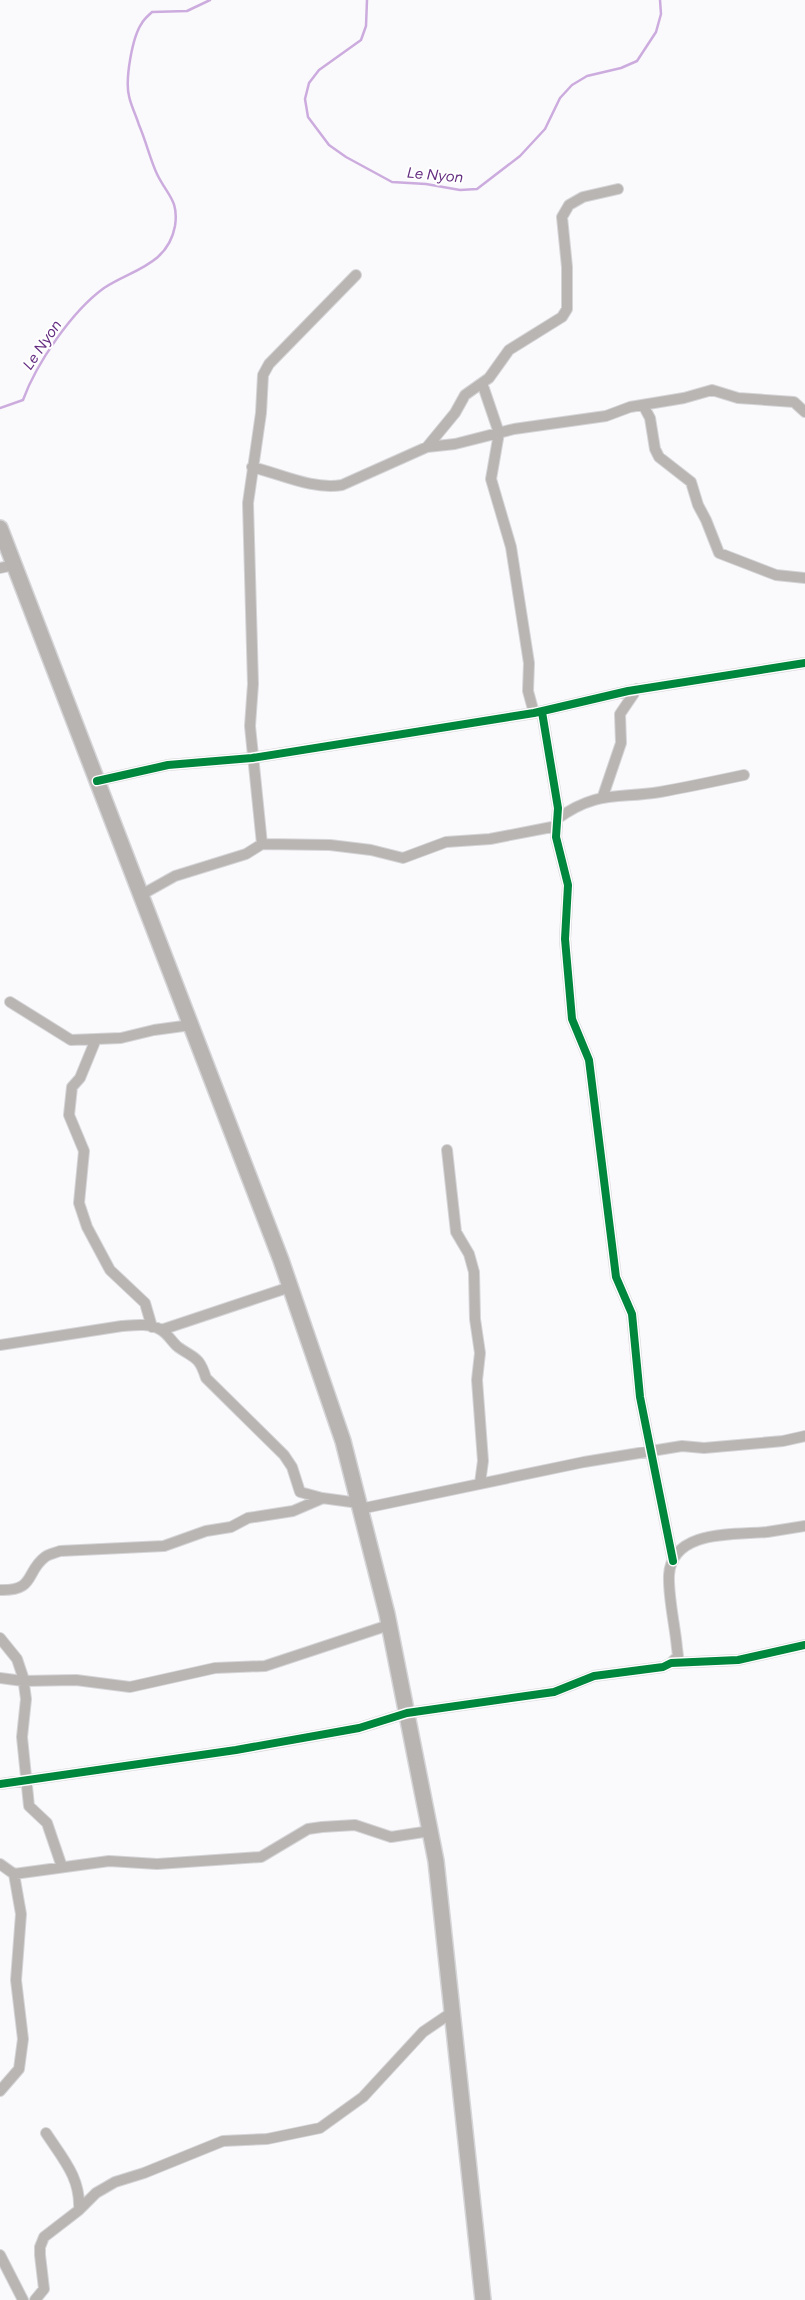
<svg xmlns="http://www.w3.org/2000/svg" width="805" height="2300" viewBox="0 0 805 2300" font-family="Figtree,sans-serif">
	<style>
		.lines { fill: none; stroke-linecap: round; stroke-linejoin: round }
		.stream { stroke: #ccacde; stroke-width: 2.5 }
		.minor-casing { stroke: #d5d4d7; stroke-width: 12 }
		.secondary-casing { stroke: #d5d4d7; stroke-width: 18 }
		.minor { stroke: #b8b5b3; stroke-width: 10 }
		.secondary { stroke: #b7b4b2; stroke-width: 15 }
		.cycleway-casing { stroke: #fff; stroke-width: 11 }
		.cycleway { stroke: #00873e; stroke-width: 8 }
		.labels { text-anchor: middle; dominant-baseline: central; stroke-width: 4; stroke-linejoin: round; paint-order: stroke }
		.water-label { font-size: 15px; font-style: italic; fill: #642c80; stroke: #fff }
	</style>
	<rect width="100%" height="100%" fill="#faf9fb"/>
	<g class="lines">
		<!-- stream -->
		<path class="stream" d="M367 0 366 26 361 40 319 70 309 83 305 99 308 117 329 145 346 157 392 182 426 184 460 190 477 189 520 156 545 129 560 98 572 85 587 76 621 68 637 61 656 32 661 14 660 0
			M0 408 23 400C36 364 72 311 104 288 131 270 168 265 175 226 179 200 167 195 157 174 150 159 146 141 139 125 136 115 131 106 129 96 125 80 132 37 142 23 144 19 149 15 152 12L187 11 210 0"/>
		<!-- minor casing -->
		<g class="minor-casing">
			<path id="minor" d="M482 383 499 433 491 479 511 547 529 663 528 691 534 713
				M643 405 650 418 655 449 659 457 691 482 698 505 706 520 719 553 776 575 805 578
				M427 447 455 413 465 395 489 378 509 350 562 317 567 309V267L562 217 569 205 583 197 618 189
				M252 467C281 474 312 490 342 485L427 447 455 444 514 429 606 416 630 407 684 398 712 390 738 398 794 402 805 412
				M0 568 14 565
				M542 712 558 808 556 837 568 885 565 939 572 1019 589 1060 616 1277 632 1314 640 1397 673 1561
				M97 781 168 765 252 758 534 713 628 691 805 663
				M603 796 621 743 620 714 637 689
				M557 819C597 790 617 799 660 792 688 787 716 781 744 775
				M262 844 250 726 253 684 248 503 261 413 263 375 269 364 356 275
				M141 895 175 876 246 854 262 844 330 845 371 850 403 858 446 842 490 839 557 826
				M10 1002 71 1040 121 1038 154 1030 191 1025
				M96 1039 80 1078 72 1087 69 1115 84 1151 79 1203 87 1227 110 1270 145 1303 152 1327
				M447 1150 456 1232 469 1254 474 1272 475 1319 480 1353 477 1380 483 1461 480 1483
				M161 1330 290 1287
				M0 1345 122 1326C135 1325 150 1323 161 1330 168 1334 172 1342 178 1347 195 1359 199 1356 206 1378L284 1455 292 1467 300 1492 322 1498 359 1503
				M360 1509 584 1462 682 1446 704 1448 783 1441 805 1436
				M0 1590C36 1591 25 1572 45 1557 49 1554 55 1553 60 1551L164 1546 206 1531 231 1527 248 1518 293 1511 321 1499
				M0 1638 17 1659 23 1677 26 1699 22 1737 29 1806 47 1823 62 1867
				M671 1663 678 1656 677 1648C675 1625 668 1597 669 1575 672 1529 735 1535 767 1532 780 1530 793 1528 805 1526
				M0 1678 23 1681 76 1680 130 1687 215 1668 265 1666 389 1625
				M0 1784 236 1750 359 1728 407 1713 554 1692 594 1676 663 1667 671 1663 738 1660 805 1645
				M0 1864 14 1874 109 1861 157 1864 261 1857 308 1829 322 1827 355 1825 391 1837 430 1831
				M0 2091 19 2069 23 2039 16 1980 21 1914 14 1874
				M46 2133C63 2159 81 2178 79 2210
				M0 2255 23 2300
				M35 2300 44 2289 40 2255V2247L44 2237 79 2210 96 2193 115 2182 144 2173 223 2141 267 2139 320 2128 363 2097 423 2032 451 2013"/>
		</g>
		<!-- secondary casing -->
		<g class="secondary-casing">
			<path id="secondary" d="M0 528 281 1260 343 1441 387 1614 436 1861 483 2300"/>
		</g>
		<!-- minor -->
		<use href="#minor" class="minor"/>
		<!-- secondary -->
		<use href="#secondary" class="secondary"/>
		<!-- cycleway casing -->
		<g class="cycleway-casing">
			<path id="cycleway" d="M542 712 558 808 556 837 568 885 565 939 572 1019 589 1060 616 1277 632 1314 640 1397 673 1561
				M97 781 168 765 252 758 534 713 628 691 805 663
				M0 1784 236 1750 359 1728 407 1713 554 1692 594 1676 663 1667 671 1663 738 1660 805 1645"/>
		</g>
		<!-- cycleway -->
		<use href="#cycleway" class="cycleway"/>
	</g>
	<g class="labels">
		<!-- water labels -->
		<g class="water-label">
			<text transform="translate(435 175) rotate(5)">Le Nyon</text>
			<text transform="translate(42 345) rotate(-56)">Le Nyon</text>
		</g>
	</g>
</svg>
